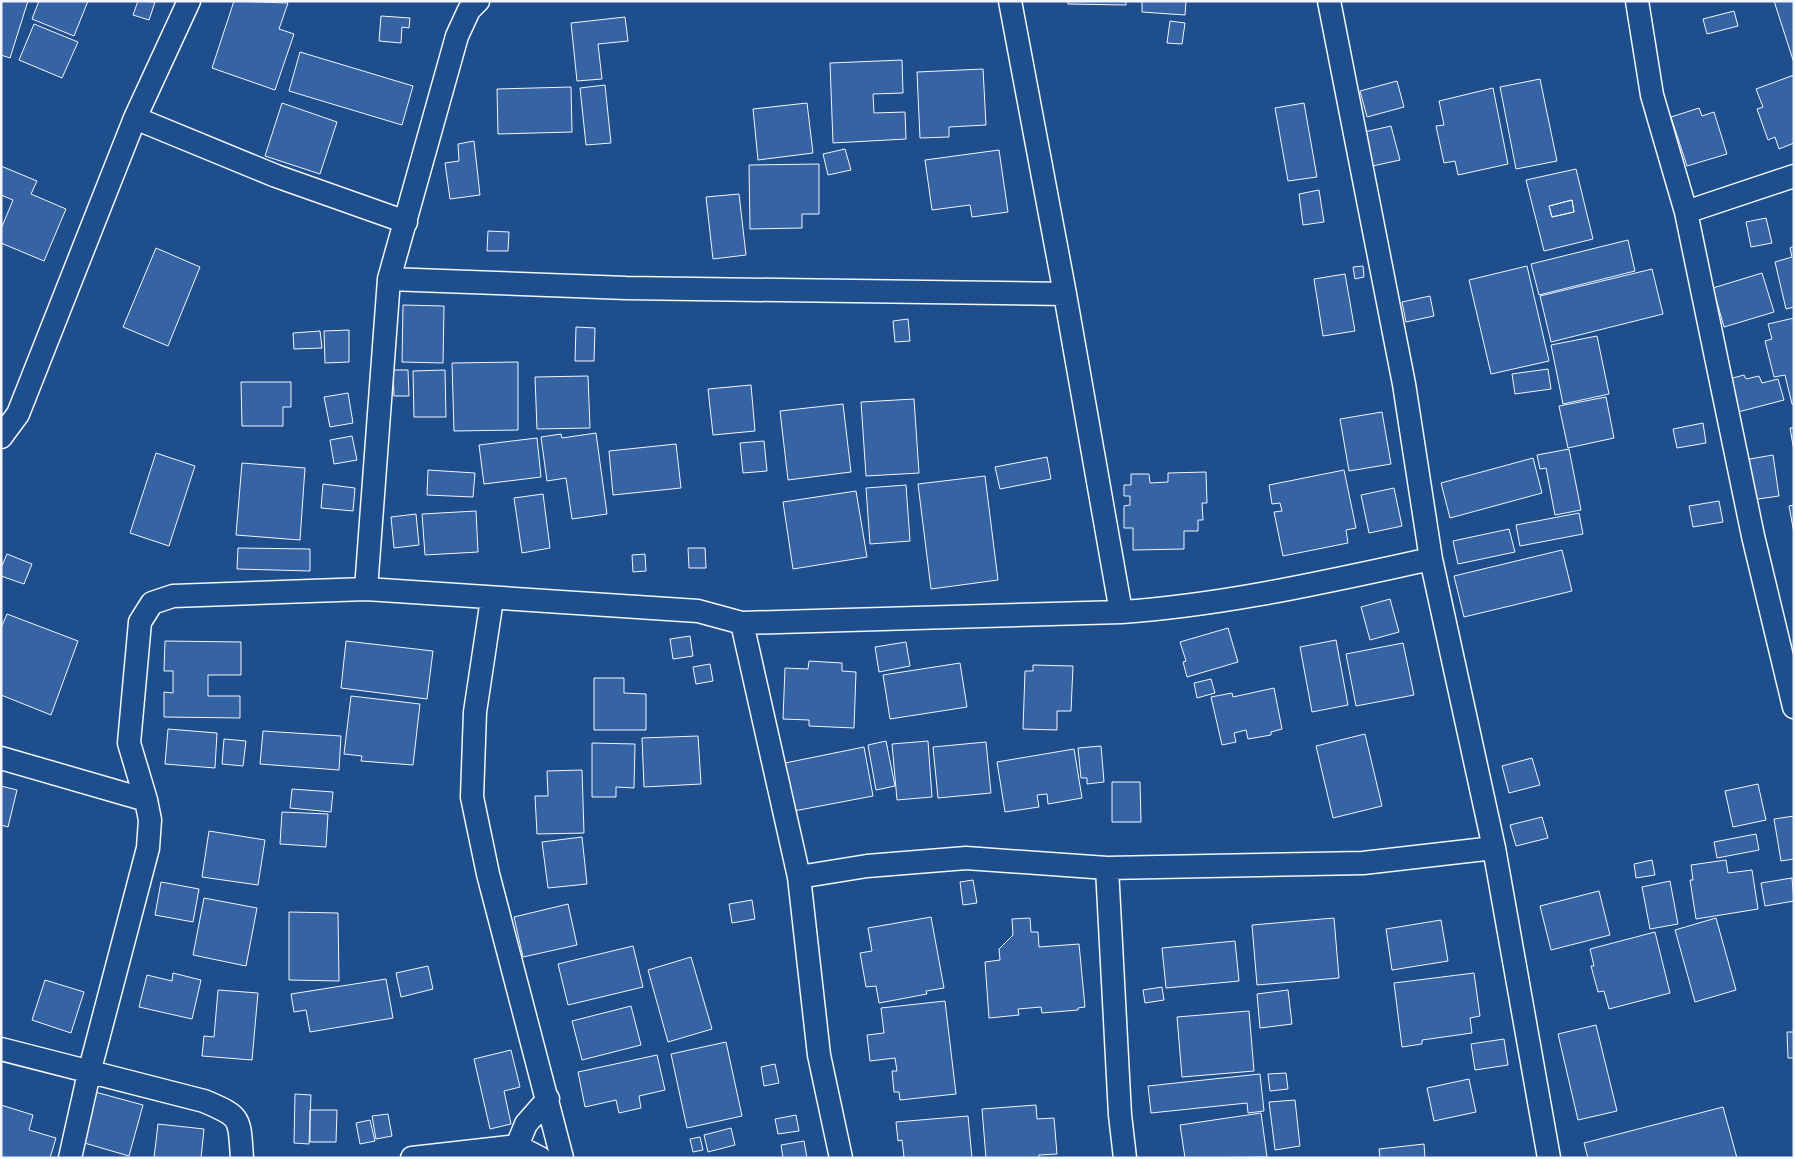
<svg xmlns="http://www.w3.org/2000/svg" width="1795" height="1159" viewBox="0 0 1795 1159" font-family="Commissioner,sans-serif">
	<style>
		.building { fill: #3563a3; stroke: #f2f6ff; fill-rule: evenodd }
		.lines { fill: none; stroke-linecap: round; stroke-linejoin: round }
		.minor-casing { stroke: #f2f6ff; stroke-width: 25 }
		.minor { stroke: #1f4e8c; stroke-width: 22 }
	</style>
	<rect width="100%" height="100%" fill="#1f4e8c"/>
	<!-- building -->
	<path class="building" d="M1 1H28L10 58 1 55Z
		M39 1H88L74 36 32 19Z
		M138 1 155 2 149 20 133 15Z
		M234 1 288 3 279 29 294 34 275 90 212 68Z
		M1068 1H1126V5L1068 4Z
		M1142 1H1186L1185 15 1142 12Z
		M1774 1H1794V63Z
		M1734 11 1738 26 1707 34 1703 19Z
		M381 16 410 18 409 28 402 27 401 43 379 41Z
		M625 17 628 41 598 44 602 79 577 81 571 23Z
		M1170 21 1185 23 1182 44 1167 43Z
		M34 24 78 42 62 78 19 60Z
		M300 52 413 86 402 125 289 91Z
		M902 60 903 93 873 94 874 113 905 112 906 139 833 143 830 63Z
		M983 69 986 125 949 127V137L920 138 917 72Z
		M1794 75V143L1779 149 1775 137 1768 140 1757 109 1763 107 1756 89Z
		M1540 79 1557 161 1516 169 1500 87Z
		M1397 81 1404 107 1367 117 1360 91Z
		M605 85 611 143 586 145 580 88Z
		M571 87 572 132 498 134 497 89Z
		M1493 88 1508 164 1458 175 1455 161 1444 163 1436 126 1444 125 1439 101Z
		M282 103 337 122 320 174 265 156Z
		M807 103 813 153 758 160 753 109Z
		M1304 103 1317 177 1288 181 1275 108Z
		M1699 108 1702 116 1714 112 1727 154 1687 166 1671 117Z
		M1391 126 1400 160 1368 167 1360 133Z
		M474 141 480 195 450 199 445 163 459 161 458 144Z
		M845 149 851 170 828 175 823 154Z
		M999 150 1008 212 972 217 970 205 932 210 925 160Z
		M819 164V214H802V228L750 229 749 165Z
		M1 166 37 181 31 194 66 209 44 261 1 243V229L13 200 1 195Z
		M1576 169 1593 239 1544 251 1526 180ZM1572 200 1574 212 1552 217 1549 206Z
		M1319 190 1324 222 1303 225 1299 194Z
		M739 194 746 255 713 259 706 197Z
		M1572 200 1574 212 1552 217 1549 206Z
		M1766 218 1772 243 1751 247 1746 222Z
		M488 231 509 232 508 251H487Z
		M1628 240 1635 271 1539 295 1531 264Z
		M1794 246V307L1786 309 1775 262 1792 257 1790 248Z
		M156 248 200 267 168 346 123 327Z
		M1363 266 1364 277 1355 279 1353 267Z
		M1527 266 1549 361 1491 374 1469 280Z
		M1652 269 1663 314 1551 342 1540 296Z
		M1762 273 1774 312 1724 327 1713 288Z
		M1345 274 1355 331 1323 336 1314 279Z
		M1430 296 1434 316 1406 322 1402 302Z
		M403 305 444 306 443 363 402 362Z
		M1794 318V404H1792L1785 375 1774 377 1765 341 1772 339 1768 324Z
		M908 319 910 341 895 342 893 321Z
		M576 327 595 328 594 361H575Z
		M349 330V362L325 363 324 331Z
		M320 331 322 348 294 349 293 333Z
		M1597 336 1609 394 1563 404 1551 345Z
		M518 362V430L454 431 452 363Z
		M1548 369 1551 389 1515 394 1512 374Z
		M393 370H408L409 396H394Z
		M445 370 446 417H414L413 371Z
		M1744 375 1746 379 1759 376 1762 383 1778 379 1784 400 1738 412 1729 379Z
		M588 376 590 428 537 429 535 377Z
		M241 382H291V407H283V426H242Z
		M751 385 755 431 713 435 708 389Z
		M348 393 353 423 330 427 324 397Z
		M1606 397 1614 438 1568 448 1559 406Z
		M914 399 919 473 866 476 861 402Z
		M843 404 851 472 788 480 780 411Z
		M1382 412 1391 464 1349 471 1340 419Z
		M1703 423 1706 443 1677 448 1673 429Z
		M1790 428H1794V451Z
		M596 433 607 514 572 519 566 478 547 481 541 437 561 434 562 438Z
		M352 436 357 460 334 464 330 440Z
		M537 438 541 477 484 484 479 445Z
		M764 441 767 471 743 473 740 443Z
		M676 444 681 488 613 495 609 451Z
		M1569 449 1581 510 1555 515 1546 468 1540 469 1537 455Z
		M156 453 195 466 169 546 130 533Z
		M1773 455 1779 496 1751 500 1744 460Z
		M1047 457 1051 479 1000 489 995 467Z
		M1533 458 1542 493 1450 518 1441 483Z
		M242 463 305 468 300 540 236 535Z
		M428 470 475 473 473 497 427 495Z
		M1344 470 1356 528 1346 530 1348 543 1283 556 1274 512 1282 511 1280 503 1272 504 1269 485Z
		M1206 472 1207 503H1202L1203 520H1198V531H1184V549L1133 550V528H1124V506L1130 505V496H1124V485H1131V474H1149L1150 483 1168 482V473Z
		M985 476 998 580 931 589 918 484Z
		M323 484 355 488 353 511 321 508Z
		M906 485 910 541 870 544 866 488Z
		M1394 488 1402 526 1369 533 1361 495Z
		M856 491 867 557 793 569 783 502Z
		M543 494 550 548 522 553 514 498Z
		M1719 501 1723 522 1693 527 1689 506Z
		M1794 505V533L1789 506Z
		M476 511 478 552 425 555 422 514Z
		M1579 513 1583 534 1520 546 1516 525Z
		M416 514 419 545 394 548 391 517Z
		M1509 529 1515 552 1458 564 1453 541Z
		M238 548 310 549V571L237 569Z
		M688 548H705L706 568H689Z
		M1562 550 1572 591 1464 617 1454 576Z
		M7 554 32 564 24 584 1 576V568Z
		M645 554 646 571 633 572 632 555Z
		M1390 599 1399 632 1370 640 1361 607Z
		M7 614 78 641 51 715 1 695V628Z
		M1228 628 1238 662 1187 677 1183 662 1186 661 1180 642Z
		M690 636 693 656 673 659 670 639Z
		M1336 640 1348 705 1312 712 1300 647Z
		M165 641 241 642V675H208V696H240V718L164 717V692L173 693V671H164Z
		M346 641 433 651 427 699 341 688Z
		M906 642 910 666 879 672 875 647Z
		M1403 643 1414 695 1356 706 1346 654Z
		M809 661 842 663V671L856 672 854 728 809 726V720L783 719 785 668 808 669Z
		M960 663 967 707 890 719 883 675Z
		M710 664 713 681 696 684 693 667Z
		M1033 665 1073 666 1071 711H1057V730L1023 729 1025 671H1033Z
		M594 678H624V693L646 694V730H594Z
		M1211 679 1215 693 1197 698 1194 683Z
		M1274 688 1282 729 1271 732V735L1248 739 1246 730 1234 733 1236 742 1222 745 1211 697 1232 693 1233 697Z
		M351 696 420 704 413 765 361 761 362 756 344 754Z
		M168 729 217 733 215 768 165 764Z
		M263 731 341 736 339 770 260 764Z
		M1365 734 1382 806 1333 818 1316 746Z
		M698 736 701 784 644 787 642 738Z
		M224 739 246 741 243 766 222 764Z
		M886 741 895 786 876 790 868 745Z
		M928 741 932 797 897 800 892 744Z
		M986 742 991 793 938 798 933 747Z
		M592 743 635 744 634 788 616 787V797H592Z
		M1101 746 1104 782 1087 784V778H1081L1078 748Z
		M864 747 873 796 794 811 785 763Z
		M1074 749 1082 798 1048 804 1047 794 1037 795 1039 807 1005 812 997 762Z
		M1532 758 1540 785 1509 793 1502 766Z
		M582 770 584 833 537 834 535 796H548L547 771Z
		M1112 782H1140L1141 822H1112Z
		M1758 784 1766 820 1733 827 1725 791Z
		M1 786 17 790 8 827 1 825Z
		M292 789 333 792 331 812 290 808Z
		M282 812 328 814 326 847 280 844Z
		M1794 816V859L1781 861 1774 819Z
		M1542 817 1548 838 1516 846 1510 825Z
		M209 831 265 840 258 885 202 877Z
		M1756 834 1759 850 1717 858 1714 842Z
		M582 837 587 884 548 888 542 842Z
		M1652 860 1655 875 1636 878 1634 864Z
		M1726 860 1728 873 1752 870 1758 909 1696 919 1690 880H1693L1691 865Z
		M1792 878 1794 901 1765 906 1761 883Z
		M973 880 977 903 963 905 960 882Z
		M1670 881 1678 924 1650 929 1642 887Z
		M161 882 199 889 193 922 155 915Z
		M1599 891 1610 935 1551 950 1540 906Z
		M204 898 257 908 246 966 193 955Z
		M752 900 755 919 732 923 729 904Z
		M568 904 577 945 523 957 514 917Z
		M289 912 338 913 339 981 289 980Z
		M931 917 944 988 926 991 927 994 879 1003 876 986 866 987 860 953 872 951 868 928Z
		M1030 918 1031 932H1038L1039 947 1079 944 1085 1007 1078 1008V1010L1042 1013 1041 1007 1018 1009 1019 1015 989 1018 985 962 1000 960 999 949 1013 935 1012 919Z
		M1334 918 1339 978 1257 985 1252 925Z
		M1716 918 1736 990 1695 1002 1675 930Z
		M1441 920 1448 961 1392 970 1386 929Z
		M1655 932 1670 993 1609 1009 1604 991 1598 992 1591 966H1594L1590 949Z
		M1235 941 1239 981 1166 988 1162 948Z
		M633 946 643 987 568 1005 558 964Z
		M691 957 712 1029 668 1042 648 970Z
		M428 966 433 989 401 997 396 973Z
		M173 973 201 980 192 1019 139 1007 147 975 172 981Z
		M1474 973 1480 1016 1470 1018 1472 1033 1422 1040V1044L1402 1047 1394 983Z
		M386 979 393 1018 310 1032 306 1010 294 1012 291 994Z
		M45 980 84 992 71 1033 32 1020Z
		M1162 987 1164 1000 1145 1003 1143 990Z
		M218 990 258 993 252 1060 202 1056 204 1036 214 1037Z
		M1288 990 1292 1024 1260 1028 1257 994Z
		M945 1001 956 1094 900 1100 899 1092H894L892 1071H897L895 1058 870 1061 867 1035 884 1033 881 1008Z
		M631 1006 641 1045 582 1060 572 1021Z
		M1249 1011 1254 1071 1182 1077 1177 1017Z
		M1596 1025 1617 1111 1578 1120 1558 1034Z
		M1787 1032H1794V1058H1788Z
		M1504 1039 1508 1065 1475 1070 1471 1044Z
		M726 1042 742 1116 687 1128 671 1054Z
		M511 1050 520 1087 504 1091 511 1124 490 1129 474 1059Z
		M657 1055 665 1090 639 1096 641 1108 619 1113 616 1100 585 1107 578 1072Z
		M775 1064 779 1083 764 1086 761 1067Z
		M1286 1073 1288 1089 1270 1091 1268 1074Z
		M1260 1074 1264 1111 1248 1113 1247 1103 1151 1113 1148 1086Z
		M1469 1079 1476 1112 1434 1121 1427 1088Z
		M95 1092 143 1105 129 1156 81 1142Z
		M295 1094 311 1095 309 1144 294 1143Z
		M1295 1100 1300 1146 1275 1150 1269 1102Z
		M1 1105 33 1115 29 1130 56 1138 50 1158H1Z
		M1036 1105 1037 1119 1054 1118 1057 1154 1039 1155V1158H986L982 1109Z
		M1723 1107 1737 1158H1588L1584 1143Z
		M310 1110H337L336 1142H310Z
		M1261 1113 1267 1157 1185 1158 1180 1125Z
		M388 1114 392 1136 376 1139 372 1116Z
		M796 1115 799 1131 778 1134 775 1119Z
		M968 1116 972 1158H892L904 1157 902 1140 898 1141 896 1122Z
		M370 1120 375 1141 360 1144 356 1123Z
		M158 1124 204 1129 201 1158H154Z
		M731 1128 735 1145 708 1152 704 1135Z
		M700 1137 703 1150 693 1152 690 1139Z
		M804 1141 807 1158H783L781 1145Z
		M1424 1144 1425 1158H1380L1379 1149Z"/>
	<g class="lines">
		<!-- minor casing -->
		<g class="minor-casing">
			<path id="minor" d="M1010 1 1065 294 1121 612
				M1329 1 1404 384 1431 559 1494 848 1549 1158
				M1637 1 1652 95 1686 212 1753 536 1794 707
				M135 118 276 176 406 222
				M1686 212 1794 176
				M389 279 626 288 1065 294
				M1 437 18 414 135 118 189 1
				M366 589 389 279 457 36 469 10 478 1
				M492 599 475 712 472 797 488 874 562 1158
				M742 623 799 877 819 1055 841 1158
				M1 758 146 800
				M1107 868 1120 1115 1125 1158
				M799 877 867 866 966 858 1107 868 1363 863 1494 848
				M1 1049 204 1101C242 1117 239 1117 242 1158
				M517 1146 526 1124 548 1099
				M70 1158 89 1073 148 848 150 820 146 800 129 743 140 622 152 603 173 596 366 589 698 611 742 623 1121 612C1226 605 1328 581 1431 559
				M412 1158 517 1146 540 1158"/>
		</g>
		<!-- minor -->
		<use href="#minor" class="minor"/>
	</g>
	<!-- border -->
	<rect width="1795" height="1159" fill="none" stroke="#f2f6ff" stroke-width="5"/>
</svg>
